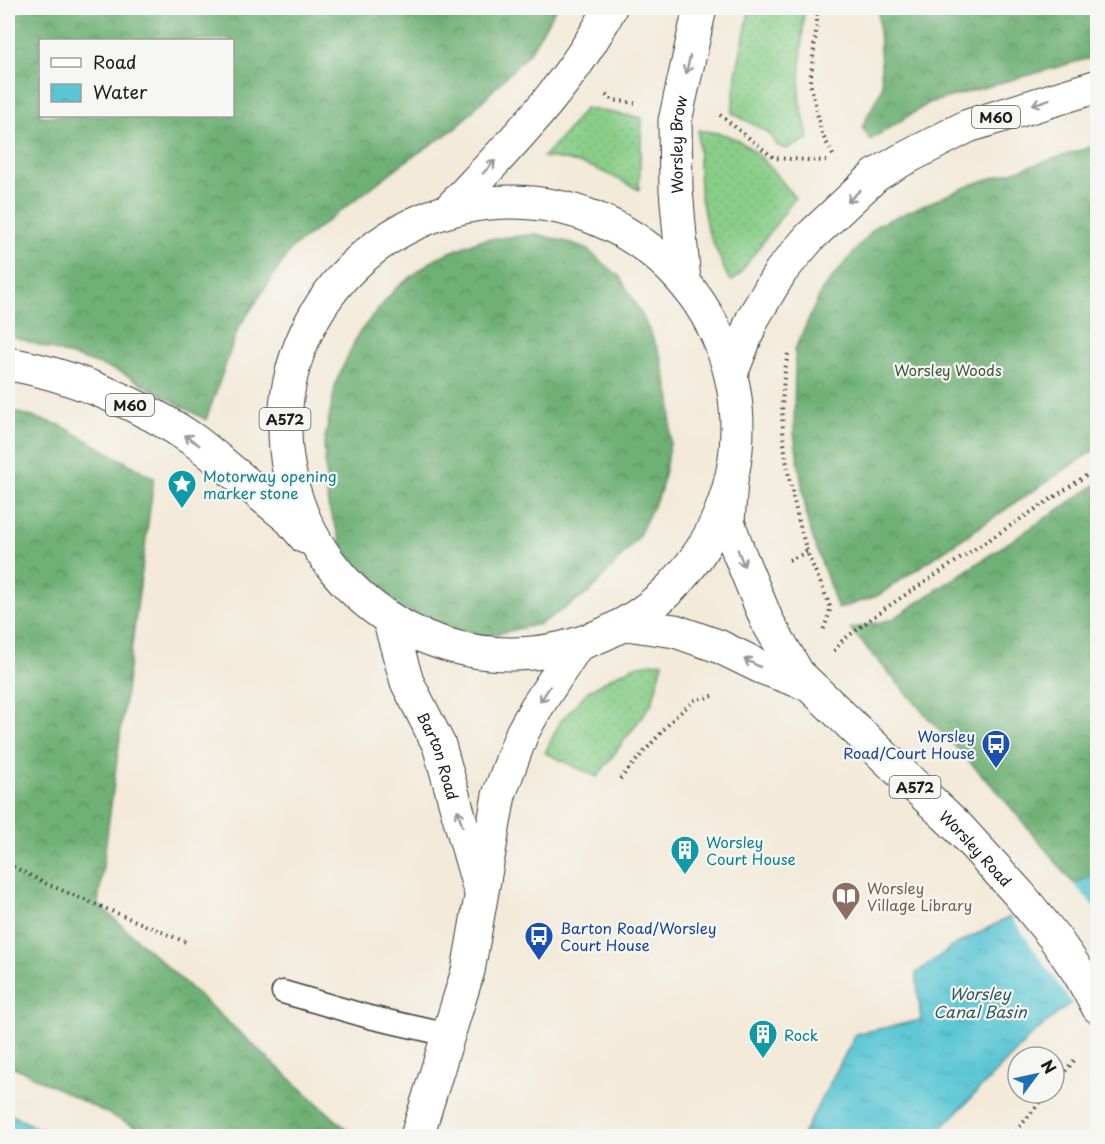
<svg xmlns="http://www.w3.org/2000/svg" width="1105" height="1144" viewBox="0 0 1105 1144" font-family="'Playpen Sans',sans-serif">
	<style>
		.grass { fill: url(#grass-dots); stroke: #527452; stroke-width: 1.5 }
		.forest { fill: url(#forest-crowns); stroke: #456648; stroke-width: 1.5; fill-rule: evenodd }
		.water { fill: url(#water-ripples); stroke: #3b7178; stroke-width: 1.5 }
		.pier { fill: #f3ead9 }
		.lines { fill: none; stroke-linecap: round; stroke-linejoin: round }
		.service-casing { stroke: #3c3b38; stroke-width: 25 }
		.secondary-casing { stroke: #3c3b38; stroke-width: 35 }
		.primary-casing { stroke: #3c3b38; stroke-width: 35 }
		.trunk-casing { stroke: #3c3b38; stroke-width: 35 }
		.motorway-casing { stroke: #3c3b38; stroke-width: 35 }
		.path { stroke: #3c3b38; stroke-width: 4; stroke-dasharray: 1.5 4.5; stroke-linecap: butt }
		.service { stroke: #fff; stroke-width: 22 }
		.secondary { stroke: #fff; stroke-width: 33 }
		.primary { stroke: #fff; stroke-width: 33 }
		.trunk { stroke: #fff; stroke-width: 33 }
		.motorway { stroke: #fff; stroke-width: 33 }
		.oneway { stroke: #999 }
		.labels { text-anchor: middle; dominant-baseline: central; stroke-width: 4.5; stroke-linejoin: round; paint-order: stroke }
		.shield { fill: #f6f6f2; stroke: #5d5d5c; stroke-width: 1.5 }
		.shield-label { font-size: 14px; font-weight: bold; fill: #1c1c1c }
		.street-label { font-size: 15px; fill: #1c1c1c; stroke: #f6f6f2 }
		.park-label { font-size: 15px; fill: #425a42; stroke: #f6f6f2 }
		.culture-label { font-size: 15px; fill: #0d838f; stroke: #f6f6f2; text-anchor: start }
		.transit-label { font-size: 15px; fill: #164399; stroke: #f6f6f2; text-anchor: end }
		.education-label { font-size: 15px; fill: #785e54; stroke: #f6f6f2; text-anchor: start }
		.water-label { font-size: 16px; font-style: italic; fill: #32585c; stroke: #f6f6f2 }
	</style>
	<defs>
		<pattern id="grass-dots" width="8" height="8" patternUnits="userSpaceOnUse" patternTransform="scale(1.5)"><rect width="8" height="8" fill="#88cd88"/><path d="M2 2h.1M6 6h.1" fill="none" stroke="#75af75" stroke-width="1.8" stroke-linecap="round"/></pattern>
		<pattern id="forest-crowns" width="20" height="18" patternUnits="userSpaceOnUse" patternTransform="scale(1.5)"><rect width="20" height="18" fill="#6eb074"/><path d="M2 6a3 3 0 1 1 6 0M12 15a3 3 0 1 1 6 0" fill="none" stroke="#5a8e5e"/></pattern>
		<pattern id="water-ripples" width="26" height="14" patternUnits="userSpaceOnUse" patternTransform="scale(1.5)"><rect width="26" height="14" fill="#5ac6d4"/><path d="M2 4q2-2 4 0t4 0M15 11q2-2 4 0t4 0" fill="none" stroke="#4eaab5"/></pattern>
	</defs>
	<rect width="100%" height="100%" fill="#f6f6f2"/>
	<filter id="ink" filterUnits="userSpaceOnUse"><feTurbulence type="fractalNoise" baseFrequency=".0167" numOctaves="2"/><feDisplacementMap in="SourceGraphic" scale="12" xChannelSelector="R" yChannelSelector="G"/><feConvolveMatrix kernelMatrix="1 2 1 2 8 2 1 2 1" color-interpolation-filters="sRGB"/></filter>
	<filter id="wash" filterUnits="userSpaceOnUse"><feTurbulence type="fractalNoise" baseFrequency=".008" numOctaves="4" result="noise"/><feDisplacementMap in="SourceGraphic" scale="24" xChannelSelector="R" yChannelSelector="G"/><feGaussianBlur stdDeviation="1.35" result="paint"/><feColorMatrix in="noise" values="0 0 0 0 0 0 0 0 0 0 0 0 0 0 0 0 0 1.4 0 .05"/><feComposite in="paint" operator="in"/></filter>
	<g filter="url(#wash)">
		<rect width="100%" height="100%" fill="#f3ead9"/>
		<!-- grass -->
		<path class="grass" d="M750 8H804L799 99 809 139 786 149 778 146 767 132 732 113 736 74Z
			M585 108 642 118 639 190C606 172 582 160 543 157L567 131Z
			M698 130C707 132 718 132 726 135 756 145 776 174 795 198L738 276 732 281 728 278 707 228 700 193Z
			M663 662 652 703 597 777 545 753 560 722 587 692 612 677 638 665Z"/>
		<!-- forest -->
		<path class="forest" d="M36 8H556L530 52 456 128 406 161 291 249 238 329 206 420 121 372 8 335V16ZM232 40V116H40V40Z
			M878 8H1097V56L929 103 870 140 862 127 882 88Z
			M1097 145V448L877 596 838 609 808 524 794 434 795 349 822 290 877 225 973 184Z
			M537 234 584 247 620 277 642 315 661 357 671 399 670 444 661 490 637 539 590 592 540 624 487 636 433 627 388 603 344 550 328 506 324 444 336 382 358 334 395 289 436 258 480 240Z
			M8 410 60 425 154 478 98 904 347 1130 344 1136H153L8 1064Z
			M1097 484V872L1074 884 998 792 932 722 850 629 893 619Z"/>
		<!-- water -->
		<path class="water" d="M1097 872V981L1033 1034 934 1136H802L856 1034 921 1020 916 973 955 945Z
			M8 1113 53 1136H8Z"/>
		<!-- pier -->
		<path class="pier" d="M1072 882 1097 910 1098 985 1073 1005 1009 914Z"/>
	</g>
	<g filter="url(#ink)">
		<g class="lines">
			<!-- service casing -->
			<g class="service-casing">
				<path id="service" d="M283 992 369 1017 449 1035"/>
			</g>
			<!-- secondary casing -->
			<g class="secondary-casing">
				<g id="secondary">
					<path id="s1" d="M389 619 407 682 439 745 479 887"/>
					<path d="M417 1136 468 971 499 795 522 733 536 708 577 645"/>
				</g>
			</g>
			<!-- primary casing -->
			<g class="primary-casing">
				<g id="primary">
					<path id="s2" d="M731 480 728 522 739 553 767 621 798 674 959 828 1019 894 1054 937 1079 973 1098 1007"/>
					<path d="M626 624 675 631 718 646 761 667 807 684"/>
				</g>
			</g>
			<!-- trunk casing -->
			<g class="trunk-casing">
				<g id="trunk">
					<circle cx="511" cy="428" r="226"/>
					<path d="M449 210C508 147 571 85 610 8"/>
					<path id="s3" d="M684 282 676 190 675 121 700 8"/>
					<path d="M731 374 753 318 781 271 810 237 876 175 900 161"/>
					<path d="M238 476 290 519 305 537"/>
				</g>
			</g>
			<!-- motorway casing -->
			<g class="motorway-casing">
				<path id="motorway" d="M900 161 968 126 1098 86
					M8 364C68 373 145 406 195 441 210 452 224 465 238 476"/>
			</g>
			<!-- path -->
			<path class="path" d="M817 8V24L810 82 822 134 833 155
				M606 95 612 100 635 103
				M720 115 774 158 826 161
				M788 354C774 420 788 481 805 545 808 559 830 600 830 609 829 616 825 625 823 631
				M789 560 807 552
				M834 651 842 641 884 609 1098 468
				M620 779 674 718 695 700 717 695
				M8 864 47 884 188 943
				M1054 1085 1076 1058
				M1012 1136 1048 1093"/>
			<!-- service -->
			<use href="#service" class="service"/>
			<!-- secondary -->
			<use href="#secondary" class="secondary"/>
			<!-- primary -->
			<use href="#primary" class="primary"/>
			<!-- trunk -->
			<use href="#trunk" class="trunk"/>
			<!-- motorway -->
			<use href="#motorway" class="motorway"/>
		</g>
		<!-- one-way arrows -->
		<defs><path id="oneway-shaft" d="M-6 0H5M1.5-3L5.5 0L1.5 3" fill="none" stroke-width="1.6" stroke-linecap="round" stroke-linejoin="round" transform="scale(1.5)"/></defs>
		<g class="oneway">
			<use href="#oneway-shaft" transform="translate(688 65) rotate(103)"/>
			<use href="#oneway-shaft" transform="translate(1041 102) rotate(162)"/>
			<use href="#oneway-shaft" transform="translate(489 167) rotate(-46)"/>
			<use href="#oneway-shaft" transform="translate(854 196) rotate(136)"/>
			<use href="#oneway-shaft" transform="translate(192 440) rotate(-145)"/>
			<use href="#oneway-shaft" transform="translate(741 558) rotate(69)"/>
			<use href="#oneway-shaft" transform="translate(752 663) rotate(-154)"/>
			<use href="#oneway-shaft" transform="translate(545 694) rotate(123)"/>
			<use href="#oneway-shaft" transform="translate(460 818) rotate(-106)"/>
		</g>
	</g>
	<!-- icons -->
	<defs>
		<g id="sight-pin" transform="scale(1.5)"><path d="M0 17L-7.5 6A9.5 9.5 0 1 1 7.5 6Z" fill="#0f9aa8" stroke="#f6f6f2"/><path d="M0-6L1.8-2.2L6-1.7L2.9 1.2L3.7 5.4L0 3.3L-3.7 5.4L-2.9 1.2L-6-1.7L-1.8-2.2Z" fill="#fff"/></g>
		<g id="bus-pin" transform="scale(1.5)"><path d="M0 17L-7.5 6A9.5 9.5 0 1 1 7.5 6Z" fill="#1a4fb4" stroke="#f6f6f2"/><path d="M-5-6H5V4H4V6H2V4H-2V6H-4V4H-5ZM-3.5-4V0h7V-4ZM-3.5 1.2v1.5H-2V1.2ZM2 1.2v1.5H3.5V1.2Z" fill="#fff"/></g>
		<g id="building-pin" transform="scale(1.5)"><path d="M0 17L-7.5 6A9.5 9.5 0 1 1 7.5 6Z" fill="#0f9aa8" stroke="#f6f6f2"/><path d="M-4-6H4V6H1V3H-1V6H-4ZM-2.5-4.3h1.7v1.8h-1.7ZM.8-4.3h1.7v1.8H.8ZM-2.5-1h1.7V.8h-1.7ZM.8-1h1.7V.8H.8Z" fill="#fff"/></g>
		<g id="library-pin" transform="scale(1.5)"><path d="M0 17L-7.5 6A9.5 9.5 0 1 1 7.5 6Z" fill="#8d6e63" stroke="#f6f6f2"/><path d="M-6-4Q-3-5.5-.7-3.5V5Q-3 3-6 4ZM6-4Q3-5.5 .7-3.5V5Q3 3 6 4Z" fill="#fff"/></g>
	</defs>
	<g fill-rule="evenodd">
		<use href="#sight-pin" x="182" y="484"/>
		<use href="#bus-pin" x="996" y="744"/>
		<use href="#building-pin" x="685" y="850"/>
		<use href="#library-pin" x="846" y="896"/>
		<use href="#bus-pin" x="539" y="936"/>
		<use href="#building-pin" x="763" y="1034"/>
	</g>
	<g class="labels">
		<!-- shield labels -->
		<g class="shield">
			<rect x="972" y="106" width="48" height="22" rx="4.5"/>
			<rect x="106" y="394" width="48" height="22" rx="4.5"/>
			<rect x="259.5" y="408" width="51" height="22" rx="4.5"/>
			<rect x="889.5" y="776" width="51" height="22" rx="4.5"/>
		</g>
		<g class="shield-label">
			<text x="996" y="117">M60</text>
			<text x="130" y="405">M60</text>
			<text x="285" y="419">A572</text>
			<text x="915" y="787">A572</text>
		</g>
		<!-- street labels -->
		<g class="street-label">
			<text stroke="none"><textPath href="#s3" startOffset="138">Worsley Brow</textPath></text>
			<text stroke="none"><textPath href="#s1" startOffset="146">Barton Road</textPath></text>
			<text stroke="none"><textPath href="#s2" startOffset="459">Worsley Road</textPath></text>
		</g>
		<!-- park labels -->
		<g class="park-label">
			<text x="948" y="369">Worsley Woods</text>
		</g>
		<!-- culture labels -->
		<g class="culture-label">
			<text x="203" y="475">Motorway opening<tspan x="203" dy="17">marker stone</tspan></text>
			<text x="706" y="841">Worsley<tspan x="706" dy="17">Court House</tspan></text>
			<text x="784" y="1034">Rock</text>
		</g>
		<!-- transit labels -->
		<g class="transit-label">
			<text x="975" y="735">Worsley<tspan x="975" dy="17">Road/Court House</tspan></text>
			<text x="560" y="927" text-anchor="start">Barton Road/Worsley<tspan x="560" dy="17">Court House</tspan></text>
		</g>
		<!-- education labels -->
		<g class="education-label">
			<text x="867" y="887">Worsley<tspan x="867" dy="17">Village Library</tspan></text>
		</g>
		<!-- water labels -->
		<g class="water-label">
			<text x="980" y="993">Worsley<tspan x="980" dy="18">Canal Basin</tspan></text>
		</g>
	</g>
	<!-- margin -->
	<rect width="1105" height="1144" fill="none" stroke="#f6f6f2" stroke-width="30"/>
	<!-- legend -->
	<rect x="39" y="39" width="195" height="78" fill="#f6f6f2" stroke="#9f9f9c" stroke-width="1.5"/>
	<rect x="51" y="58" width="30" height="9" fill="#ffffff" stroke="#9f9f9c" stroke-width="1.5"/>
	<text x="93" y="69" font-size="18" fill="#1c1c1c">Road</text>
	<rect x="51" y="84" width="30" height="18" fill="url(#water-ripples)" stroke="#9f9f9c" stroke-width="1.5"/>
	<text x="93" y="99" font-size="18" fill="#1c1c1c">Water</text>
	<!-- north arrow -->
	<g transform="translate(1036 1075) rotate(57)"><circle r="28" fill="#f6f6f2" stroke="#9f9f9c" stroke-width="1.5"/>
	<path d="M0-4.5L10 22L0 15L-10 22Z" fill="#1f6fb2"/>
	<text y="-9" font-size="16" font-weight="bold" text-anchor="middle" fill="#1c1c1c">N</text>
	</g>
</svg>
